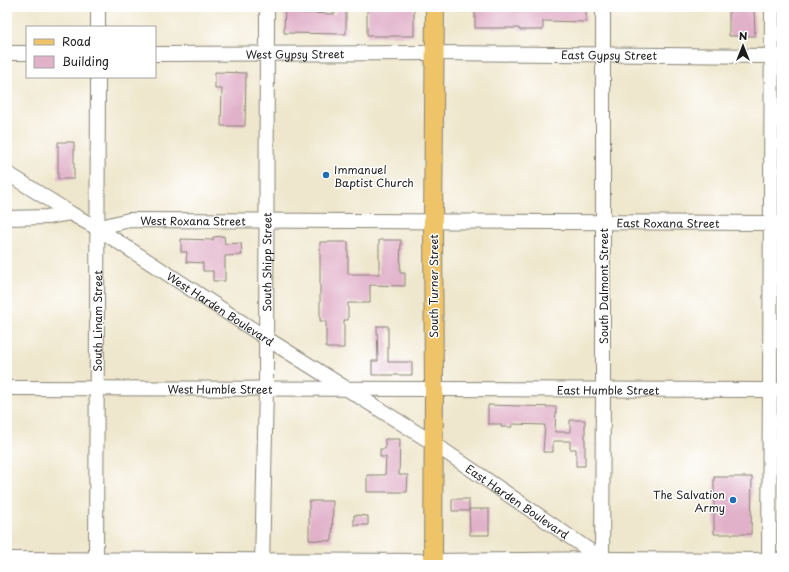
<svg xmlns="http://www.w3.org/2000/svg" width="789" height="572" viewBox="0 0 789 572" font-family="'Playpen Sans',sans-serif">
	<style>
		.building { fill: #e1b1c9 }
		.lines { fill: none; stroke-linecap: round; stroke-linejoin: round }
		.minor-casing { stroke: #868274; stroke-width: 16 }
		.major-casing { stroke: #868274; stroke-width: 20 }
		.minor { stroke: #fff; stroke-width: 14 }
		.major { stroke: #efc469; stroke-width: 18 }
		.poi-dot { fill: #1f6fb2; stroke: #fff; stroke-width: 1.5 }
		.labels { text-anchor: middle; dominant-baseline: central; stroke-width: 3; stroke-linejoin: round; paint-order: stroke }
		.street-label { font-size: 11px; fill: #1c1c1c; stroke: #fff }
		.poi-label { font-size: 11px; fill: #1c1c1c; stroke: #fff; text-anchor: start }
	</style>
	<rect width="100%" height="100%" fill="#fff"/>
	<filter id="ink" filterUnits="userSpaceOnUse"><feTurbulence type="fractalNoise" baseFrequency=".025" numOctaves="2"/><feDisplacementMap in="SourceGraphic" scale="8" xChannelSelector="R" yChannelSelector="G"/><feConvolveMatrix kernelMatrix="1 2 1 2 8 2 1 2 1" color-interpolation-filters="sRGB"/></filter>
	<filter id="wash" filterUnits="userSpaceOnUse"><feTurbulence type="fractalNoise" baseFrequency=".012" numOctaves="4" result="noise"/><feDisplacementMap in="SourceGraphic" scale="16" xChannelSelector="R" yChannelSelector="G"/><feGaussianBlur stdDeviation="0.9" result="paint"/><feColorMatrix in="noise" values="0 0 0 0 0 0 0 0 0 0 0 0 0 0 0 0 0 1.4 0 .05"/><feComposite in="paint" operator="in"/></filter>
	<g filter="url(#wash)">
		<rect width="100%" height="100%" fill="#efe7cd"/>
		<g id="blocks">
			<!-- building -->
			<path class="building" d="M285 7H298V13L335 14V7H346V34L284 33Z
				M367 7H414V36H367Z
				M475 7H511V11H541V7H586V22L543 21V30H519V28H475Z
				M729 7H754L755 36H729Z
				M215 72 246 73 245 126H221L222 89H215Z
				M58 142H74V179H58Z
				M224 236 225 244 241 243 242 255 225 256V281H213V271H203V263L186 262 187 252H181V239L213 240V237Z
				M379 240H401L400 273H405V286L370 285V303H348V320H344V348H326V321H320V242H348V274H379Z
				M377 326H388V362H412V375H372V361H378Z
				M488 405 556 407 555 432H570V420H585V466H576V449H570V441H553V452H543L545 425 512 424V427H501V424H488Z
				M385 439H400L399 475H408L407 492H367V475H385L386 457H380V449H385Z
				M714 477H752L751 534H714Z
				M452 499H469V511H452Z
				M309 501H333L332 541 309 540Z
				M469 509H489V535H470Z
				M354 515 368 516V525H354Z"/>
		</g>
	</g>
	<g filter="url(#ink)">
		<use href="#blocks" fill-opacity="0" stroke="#868274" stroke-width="1"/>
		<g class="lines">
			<!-- minor casing -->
			<g class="minor-casing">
				<g id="minor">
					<path d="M98 27V7"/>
					<path d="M7 53H27"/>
					<path id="s1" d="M155 54 435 53 782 56"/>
					<path id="s2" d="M7 173 70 213 97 228 266 338 433 443 602 559"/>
					<path d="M7 218 47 217 70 213"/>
					<path id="s3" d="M97 228 129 220 782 223"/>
					<path id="s4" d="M7 388 782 390"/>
					<path d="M7 559 433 561 602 559 782 560"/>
					<path id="s5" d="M96 565 98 77"/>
					<path id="s6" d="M262 565 266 389 267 7"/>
					<path d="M602 565 603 390V7"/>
					<path d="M769 565 772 7"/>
				</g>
			</g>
			<!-- major casing -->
			<g class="major-casing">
				<path id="major" d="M433 565 434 390 433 221 435 7"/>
			</g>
			<!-- minor -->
			<use href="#minor" class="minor"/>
			<!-- major -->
			<use href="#major" class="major"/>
		</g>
	</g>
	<!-- markers -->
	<g class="poi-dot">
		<circle cx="326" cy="175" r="4"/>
		<circle cx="733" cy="500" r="4"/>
	</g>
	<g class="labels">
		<!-- street labels -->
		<g class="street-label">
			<text stroke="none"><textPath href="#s1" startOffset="140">West Gypsy Street</textPath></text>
			<text stroke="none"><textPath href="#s1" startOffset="454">East Gypsy Street</textPath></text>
			<text stroke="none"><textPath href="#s3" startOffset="97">West Roxana Street</textPath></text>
			<text stroke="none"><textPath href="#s3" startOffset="572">East Roxana Street</textPath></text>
			<text stroke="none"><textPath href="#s6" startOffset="303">South Shipp Street</textPath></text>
			<text transform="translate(433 286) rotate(-90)">South Turner Street</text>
			<text transform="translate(603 286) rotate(-90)">South Dalmont Street</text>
			<text stroke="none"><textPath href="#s2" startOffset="253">West Harden Boulevard</textPath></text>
			<text stroke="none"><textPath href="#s5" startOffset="244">South Linam Street</textPath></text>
			<text stroke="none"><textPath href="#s4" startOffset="213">West Humble Street</textPath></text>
			<text stroke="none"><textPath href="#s4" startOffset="601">East Humble Street</textPath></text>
			<text stroke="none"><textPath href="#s2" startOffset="607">East Harden Boulevard</textPath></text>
		</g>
		<!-- poi labels -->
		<g class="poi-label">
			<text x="334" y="169">Immanuel<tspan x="334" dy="13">Baptist Church</tspan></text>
			<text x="725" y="494" text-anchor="end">The Salvation<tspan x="725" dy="13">Army</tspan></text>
		</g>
	</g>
	<!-- margin -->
	<rect width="789" height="572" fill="none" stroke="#fff" stroke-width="24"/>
	<!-- legend -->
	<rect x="26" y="26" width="130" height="52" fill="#ffffff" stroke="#a4a4a4"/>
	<rect x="34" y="39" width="20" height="6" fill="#efc469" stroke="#a4a4a4"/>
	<text x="62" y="46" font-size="12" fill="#1c1c1c">Road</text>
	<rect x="34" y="56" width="20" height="12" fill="#e1b1c9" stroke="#a4a4a4"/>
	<text x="62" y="66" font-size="12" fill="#1c1c1c">Building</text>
	<!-- north arrow -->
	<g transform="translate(743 46)" stroke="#ffffff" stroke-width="3" paint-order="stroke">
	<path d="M0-3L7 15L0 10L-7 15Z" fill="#1c1c1c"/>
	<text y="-6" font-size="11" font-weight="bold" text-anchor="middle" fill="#1c1c1c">N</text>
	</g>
</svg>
